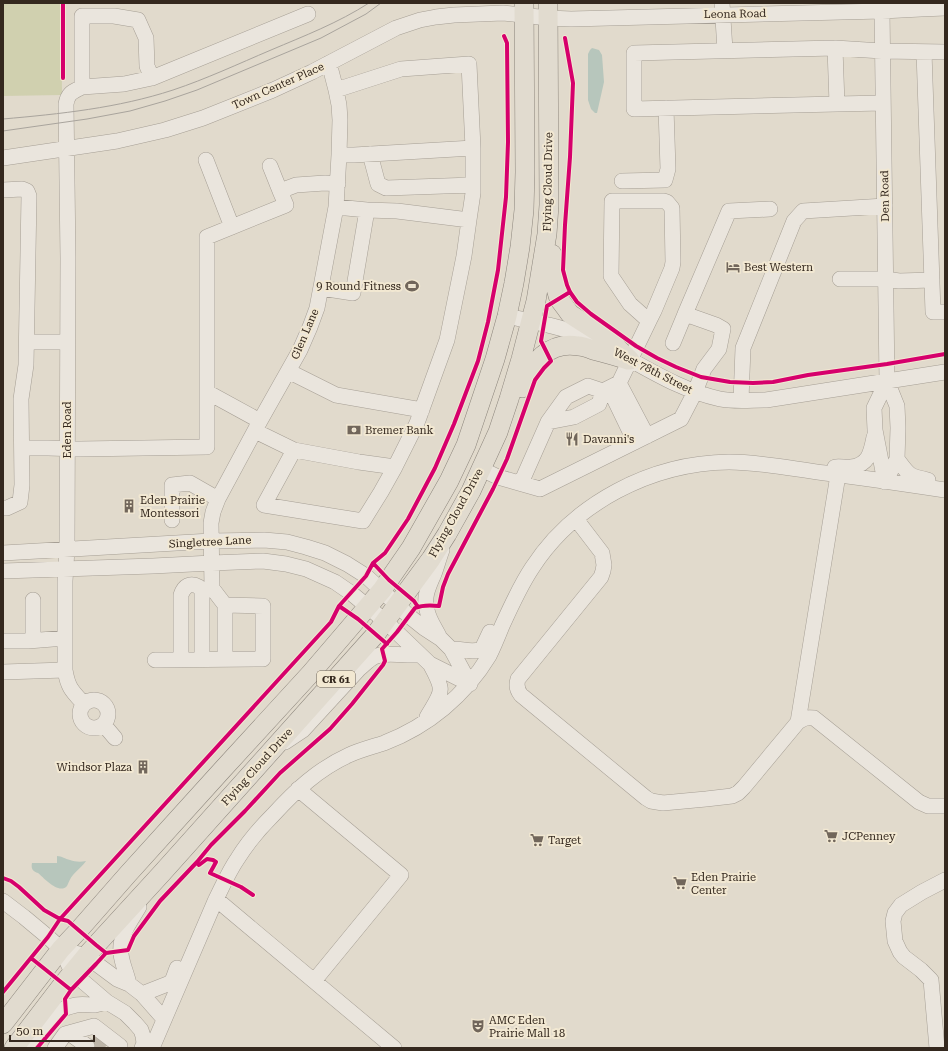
<svg xmlns="http://www.w3.org/2000/svg" width="948" height="1051" viewBox="0 0 948 1051" font-family="'Roboto Serif',serif">
	<style>
		.green { fill: #d0d0af }
		.water { fill: #b7c6bc }
		.lines { fill: none; stroke-linecap: round; stroke-linejoin: round }
		.minor-tunnel { stroke: #beb6a9; stroke-width: 15; stroke-dasharray: 15 8; stroke-linecap: butt }
		.minor-casing { stroke: #a69f95; stroke-width: 16 }
		.major-casing { stroke: #8c857c; stroke-width: 20 }
		.minor { stroke: #eae5dd; stroke-width: 15 }
		.major { stroke: #e1dbcf; stroke-width: 19 }
		.tram { stroke: #a9a49d; stroke-width: 1 }
		.cycleway-casing { stroke: #f2e8d2; stroke-width: 6 }
		.cycleway { stroke: #d6006c; stroke-width: 4 }
		.labels { text-anchor: middle; dominant-baseline: central; stroke-width: 4; stroke-linejoin: round; paint-order: stroke }
		.shield { fill: #f2e8d2; stroke: #6d6254; stroke-width: 1 }
		.shield-label { font-size: 10px; font-weight: bold; fill: #34281e }
		.street-label { font-size: 11px; fill: #34281e; stroke: #f2e8d2 }
		.poi-label { font-size: 11px; fill: #34281e; stroke: #f2e8d2; text-anchor: start }
	</style>
	<rect width="100%" height="100%" fill="#e1dacc"/>
	<!-- green -->
	<path class="green" d="M3 3H61L62 95 3 96Z"/>
	<!-- water -->
	<path class="water" d="M592 48 599 50 602 55 604 82 597 113H595L591 109 588 100V54L590 50Z
		M57 856C62 856 65 859 70 860 75 862 81 862 86 861 83 866 77 870 73 875 70 878 69 882 67 886 59 895 44 878 38 873 32 871 31 868 32 863H57Z"/>
	<g class="lines">
		<!-- minor-tunnel -->
		<path class="minor-tunnel" d="M94 1037 107 1048"/>
		<!-- minor casing -->
		<g class="minor-casing">
			<path id="minor" d="M722 3 725 50
				M921 3V9L945 8
				M882 11 887 381 897 406 898 428 897 459 885 482
				M835 48 837 104 634 109V53L835 48 882 51 945 52
				M924 52 933 312H945
				M152 78 147 66 146 38 138 20 114 16H82V87L124 84 152 78 308 14
				M82 87C72 92 68 93 66 104L68 258 67 549 65 581V670C68 688 72 691 84 704
				M336 90 401 69 469 64 473 148
				M837 104 883 103
				M370 154 378 184 386 188 473 185
				M3 158 117 141 165 130 203 118 273 90 312 72 396 28 420 20 436 17 454 15 503 13 548 18 571 19 882 11 921 9
				M206 160 232 227
				M270 166 280 191
				M622 181 665 180 668 169 666 108
				M3 190 22 189 27 191 29 196 26 365 21 399 22 485 20 502 7 508H3
				M336 207 367 210 397 211 469 220
				M840 279H886L899 281 932 280
				M321 288 353 293 367 210
				M507 316C533 322 561 326 586 337 632 357 670 388 720 399 735 402 751 400 766 400L945 372
				M27 342H67
				M673 343 685 314
				M288 371 336 395 422 410
				M619 383 647 436
				M609 388 635 442
				M207 392 260 421
				M741 400 743 348 794 221 803 211 885 206
				M548 422 574 417 599 404 603 391
				M255 431 294 450 264 505 363 521 381 492 395 467 417 423 447 340 464 256 469 220 473 193V148L354 155H339
				M22 448H48L80 449 207 447V237L286 205 280 191 296 185 325 183 338 184
				M294 450 359 462 395 467
				M897 459C909 475 908 476 928 480
				M835 467C840 466 846 468 851 467 869 465 871 452 874 437
				M481 469 498 477 540 489 681 419 695 392 704 369 719 349 723 329 716 325 685 314 729 211 770 209
				M885 482 875 430 874 408 887 381
				M521 483 548 422 566 397 588 386 603 391 619 383 649 321 630 304 611 276 612 201H664L667 202 672 208 673 262 672 268 654 311 649 321
				M576 519 602 553 604 565 603 571 601 577 518 679C516 685 517 690 521 695L646 798 651 801 663 803 706 799 732 796 738 793 744 787 798 722C804 718 807 717 814 718L919 802 928 806H945
				M172 520V485L190 483 218 499
				M3 553 211 541 264 540 287 542 306 547 325 553 347 564 366 576 409 616 424 628 441 639 451 649 470 684
				M3 571 153 566 212 563 263 561 286 564 306 569 335 582 351 593 385 621 430 664 470 684
				M33 600V640
				M439 636C435 628 429 620 427 610 423 597 429 586 434 574 437 566 439 558 442 550
				M3 641H28L65 638
				M451 649C462 648 471 654 482 649L490 632
				M225 659V605L212 588 211 523 213 512 218 499 260 421 300 350 310 327 317 308 336 207 339 155 340 120 339 105 336 90 329 63
				M155 660 263 659V606L225 605
				M181 660V595C184 586 190 582 199 587L202 591V659
				M3 672 65 670
				M80 714a14 14 0 1 1 28 0a14 14 0 1 1-28 0Z
				M427 717C442 691 446 693 430 664
				M798 722 838 475
				M104 725 115 738
				M285 742 303 730 359 669C364 665 368 660 374 657 385 652 396 655 407 655 411 655 415 655 420 655
				M298 789 401 875 314 981
				M216 899 394 1048
				M3 901 24 917 48 937 61 949 72 972 107 1002 125 1013 135 1023 141 1030 143 1036 144 1043 142 1048
				M75 953 86 956 117 979 129 984 142 994 164 1019
				M129 984C127 974 122 964 121 954 119 935 130 922 139 907
				M142 994 170 983 173 979 177 968
				M69 1033 87 1046
				M28 1048C41 1031 52 1009 76 1005 82 1004 88 1005 95 1005 99 1004 103 1003 107 1002
				M55 1048 65 1034 94 1026 120 1046V1048
				M152 1048 216 899C223 885 229 871 238 858 248 842 260 828 273 815 295 791 318 769 349 755 360 750 372 747 384 743 405 735 426 723 444 708 462 693 477 676 489 656 494 646 498 636 502 626 511 606 520 586 532 568 574 503 651 463 729 462 761 462 793 469 825 473 865 478 905 484 945 490
				M937 1048 931 980 921 970 904 957 900 952 895 941 893 921 895 913 901 905 922 892 945 880"/>
		</g>
		<!-- major casing -->
		<g class="major-casing">
			<path id="major" d="M552 254 553 278 559 299 565 307 570 314 606 337 630 360
				M522 388C530 363 549 341 578 346 583 346 588 348 593 350 605 353 616 356 628 360
				M3 1024 61 949 78 931 128 874 223 769 311 673 382 590 411 548 449 481 466 445 495 359 507 316 514 283 520 247 524 210 525 172 524 3
				M14 1048 63 984 86 956 162 873 375 635 431 559 447 534 471 491 498 432 509 399 521 359 536 301 547 234 549 205 548 3"/>
		</g>
		<!-- minor -->
		<use href="#minor" class="minor"/>
		<!-- major -->
		<use href="#major" class="major"/>
		<!-- tram -->
		<path class="tram" d="M3 119C60 114 118 108 173 90 206 79 238 64 271 50 304 36 338 23 369 3
			M3 131 87 119 130 111 165 101 197 90 321 38 366 14 381 3"/>
		<!-- cycleway casing -->
		<g class="cycleway-casing">
			<path id="cycleway" d="M565 38 573 83 570 157 565 225 563 270 567 285 570 292 577 302 591 314 636 346 657 358 676 367 701 377 730 382 753 383 773 382 808 375 887 364 945 354
				M63 78V3
				M373 563 389 580 414 601 418 607
				M339 606 358 619 387 644
				M198 864 199 865 207 859 213 860 216 862 210 873 241 887 253 895
				M3 878 11 881 19 887 44 910 60 919 68 921 96 945 106 953
				M31 958 71 990
				M3 992 48 937 60 919 331 622 339 606 366 576 373 563 385 553 408 519 435 468 454 424 478 361 488 322 498 270 506 197 508 142 507 43 504 36
				M37 1048 66 1014 65 999 71 990 96 964 106 953 128 950 134 936 160 901 197 862 211 845 245 811 280 773 330 729 352 704 383 665 385 661 382 649 397 632 415 608C422 605 431 605 439 606L443 587 448 574 493 489 507 459 535 380 544 368 551 361 541 341 547 306 570 292"/>
		</g>
		<!-- cycleway -->
		<use href="#cycleway" class="cycleway"/>
	</g>
	<!-- icons -->
	<defs>
		<g id="hotel-bare" transform="scale(1.08)"><path d="M-6-4.5h1.5V1H6V5H4.5V3h-9V5H-6ZM-4 0a1.8 1.8 0 1 1 3.6 0ZM.5 0V-2.5h3Q6-2.5 6 0Z" fill="#71665b" stroke="#f2e8d2" stroke-width="2.5" paint-order="stroke"/></g>
		<g id="stadium-bare" transform="scale(1.08)"><path d="M0-5a6.5 5 0 1 0 0 10a6.5 5 0 1 0 0-10ZM-3.5-1.8h7v3.6h-7Z" fill="#71665b" stroke="#f2e8d2" stroke-width="2.5" paint-order="stroke"/></g>
		<g id="bank-bare" transform="scale(1.08)"><path d="M-6-4H6V4H-6ZM0-2.3a2.3 2.3 0 1 0 0 4.6a2.3 2.3 0 1 0 0-4.6Z" fill="#71665b" stroke="#f2e8d2" stroke-width="2.5" paint-order="stroke"/></g>
		<g id="restaurant-bare" transform="scale(1.08)"><path d="M-5-6h1v4h1v-4h1v4h1v-4h1v5L-1.5 .5V6h-2V.5L-5-1ZM5-6V6H3V1.5H1.5Q1.5-4 5-6Z" fill="#71665b" stroke="#f2e8d2" stroke-width="2.5" paint-order="stroke"/></g>
		<g id="building-bare" transform="scale(1.08)"><path d="M-4-6H4V6H1V3H-1V6H-4ZM-2.5-4.3h1.7v1.8h-1.7ZM.8-4.3h1.7v1.8H.8ZM-2.5-1h1.7V.8h-1.7ZM.8-1h1.7V.8H.8Z" fill="#71665b" stroke="#f2e8d2" stroke-width="2.5" paint-order="stroke"/></g>
		<g id="supermarket-bare" transform="scale(1.08)"><path d="M-6-5.5h2.5l.6 2H6L4.5 2H-2.5L-4.4-4H-6ZM-1.5 3.2a1.3 1.3 0 1 0 .1 0ZM3 3.2a1.3 1.3 0 1 0 .1 0Z" fill="#71665b" stroke="#f2e8d2" stroke-width="2.5" paint-order="stroke"/></g>
		<g id="theatre-bare" transform="scale(1.08)"><path d="M-5-5.5Q0-4 5-5.5V0Q5 5 0 6Q-5 5-5 0ZM-3.3-2.5H-1v1.5H-3.3ZM1-2.5H3.3v1.5H1ZM-2.8 1Q0 5.5 2.8 1Z" fill="#71665b" stroke="#f2e8d2" stroke-width="2.5" paint-order="stroke"/></g>
	</defs>
	<g fill-rule="evenodd">
		<use href="#hotel-bare" x="733" y="267"/>
		<use href="#stadium-bare" x="412" y="286"/>
		<use href="#bank-bare" x="354" y="430"/>
		<use href="#restaurant-bare" x="572" y="439"/>
		<use href="#building-bare" x="129" y="506"/>
		<use href="#building-bare" x="143" y="767"/>
		<use href="#supermarket-bare" x="831" y="836"/>
		<use href="#supermarket-bare" x="537" y="840"/>
		<use href="#supermarket-bare" x="680" y="883"/>
		<use href="#theatre-bare" x="478" y="1026"/>
	</g>
	<g class="labels">
		<!-- shield labels -->
		<rect class="shield" x="317" y="671" width="38" height="16" rx="3"/>
		<g class="shield-label">
			<text x="336" y="679">CR 61</text>
		</g>
		<!-- street labels -->
		<g class="street-label">
			<text transform="translate(735 14) rotate(-1)">Leona Road</text>
			<text transform="translate(278 86) rotate(-24)">Town Center Place</text>
			<text transform="translate(548 182) rotate(-89)">Flying Cloud Drive</text>
			<text transform="translate(885 196) rotate(-91)">Den Road</text>
			<text transform="translate(305 334) rotate(-67)">Glen Lane</text>
			<text transform="translate(653 371) rotate(27)">West 78th Street</text>
			<text transform="translate(67 430) rotate(-90)">Eden Road</text>
			<text transform="translate(456 513) rotate(-61)">Flying Cloud Drive</text>
			<text transform="translate(210 542) rotate(-3)">Singletree Lane</text>
			<text transform="translate(257 767) rotate(-48)">Flying Cloud Drive</text>
		</g>
		<!-- poi labels -->
		<g class="poi-label">
			<text x="744" y="267">Best Western</text>
			<text x="401" y="286" text-anchor="end">9 Round Fitness</text>
			<text x="365" y="430">Bremer Bank</text>
			<text x="583" y="439">Davanni's</text>
			<text x="140" y="500">Eden Prairie<tspan x="140" dy="13">Montessori</tspan></text>
			<text x="132" y="767" text-anchor="end">Windsor Plaza</text>
			<text x="842" y="836">JCPenney</text>
			<text x="548" y="840">Target</text>
			<text x="691" y="877">Eden Prairie<tspan x="691" dy="13">Center</tspan></text>
			<text x="489" y="1020">AMC Eden<tspan x="489" dy="13">Prairie Mall 18</tspan></text>
		</g>
	</g>
	<!-- border -->
	<rect width="948" height="1051" fill="none" stroke="#34281e" stroke-width="8"/>
	<!-- scale -->
	<path d="M10 1035v6h84v-6" fill="none" stroke="#34281e" stroke-width="2"/>
	<text x="16" y="1035" font-size="12" fill="#34281e" stroke="#f2e8d2" stroke-width="3" paint-order="stroke">50 m</text>
</svg>
